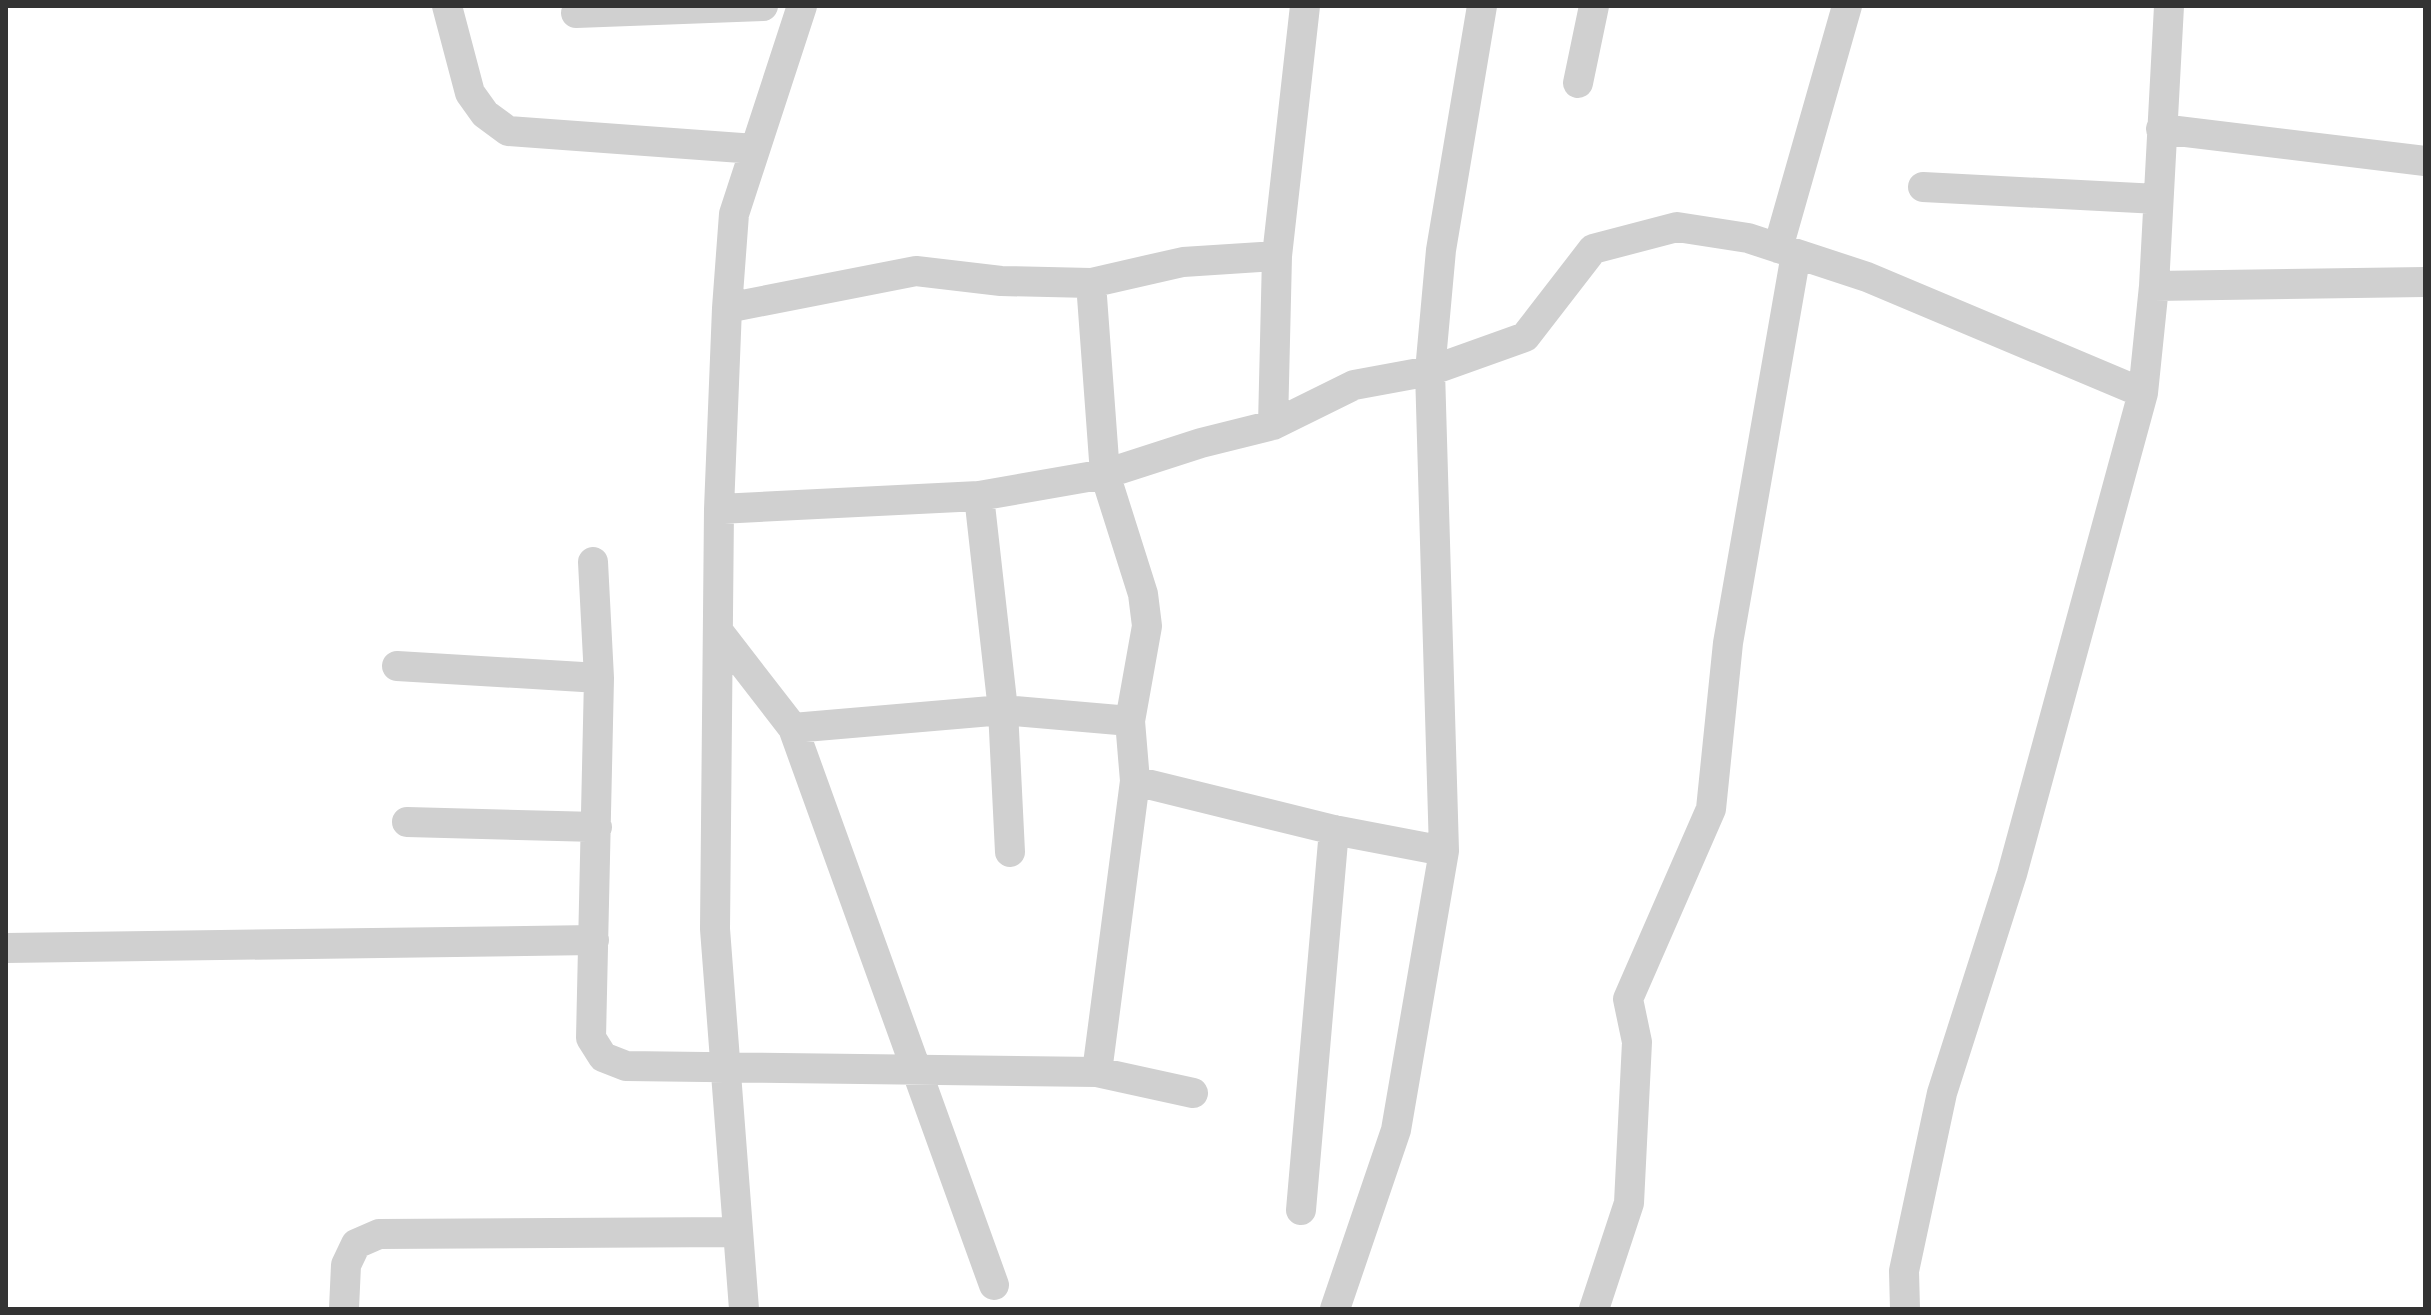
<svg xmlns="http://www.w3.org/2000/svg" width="2431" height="1315" viewBox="0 0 2431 1315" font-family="Ubuntu,sans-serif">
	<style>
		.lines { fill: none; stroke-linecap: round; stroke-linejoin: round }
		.street { stroke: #d0d0d0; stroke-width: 30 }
	</style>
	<rect width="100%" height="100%" fill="#fff"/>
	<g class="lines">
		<!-- street -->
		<path class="street" d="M447 6 470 93 485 114 508 131 755 149
			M576 13 763 6
			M1578 83 1594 6
			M2161 129 2425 161
			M1923 187 2158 199
			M1778 248 1847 6
			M1091 283 1105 474 1143 594 1147 626 1130 721 1135 781 1097 1072
			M2154 286 2425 282
			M727 308 916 271 1001 281 1091 283 1183 262 1277 256
			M1273 425 1277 256 1305 6
			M979 496 1003 710 1010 852
			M719 509 979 496 1105 474 1201 443 1273 425 1354 385 1430 371 1525 337 1593 249 1677 227 1748 238 1867 277 2143 393
			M593 562 599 678 591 1038 603 1057 626 1066 1097 1072 1193 1093
			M718 631 793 728 994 1285
			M397 666 599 678
			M793 728 1003 710 1130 721
			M1135 781 1334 830 1444 851
			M407 822 597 827
			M6 948 594 940
			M1301 1210 1334 830
			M344 1309 346 1265 356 1244 379 1234 738 1232
			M744 1309 715 929 719 509 727 308 734 214 802 6
			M1335 1309 1396 1130 1444 851 1430 371 1441 250 1482 6
			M1594 1309 1629 1203 1637 1042 1628 999 1711 809 1728 643 1796 254
			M1905 1309 1904 1271 1942 1093 2012 874 2143 393 2154 286 2169 6"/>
	</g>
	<!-- border -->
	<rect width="2431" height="1315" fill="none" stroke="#333333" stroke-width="16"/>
</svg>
